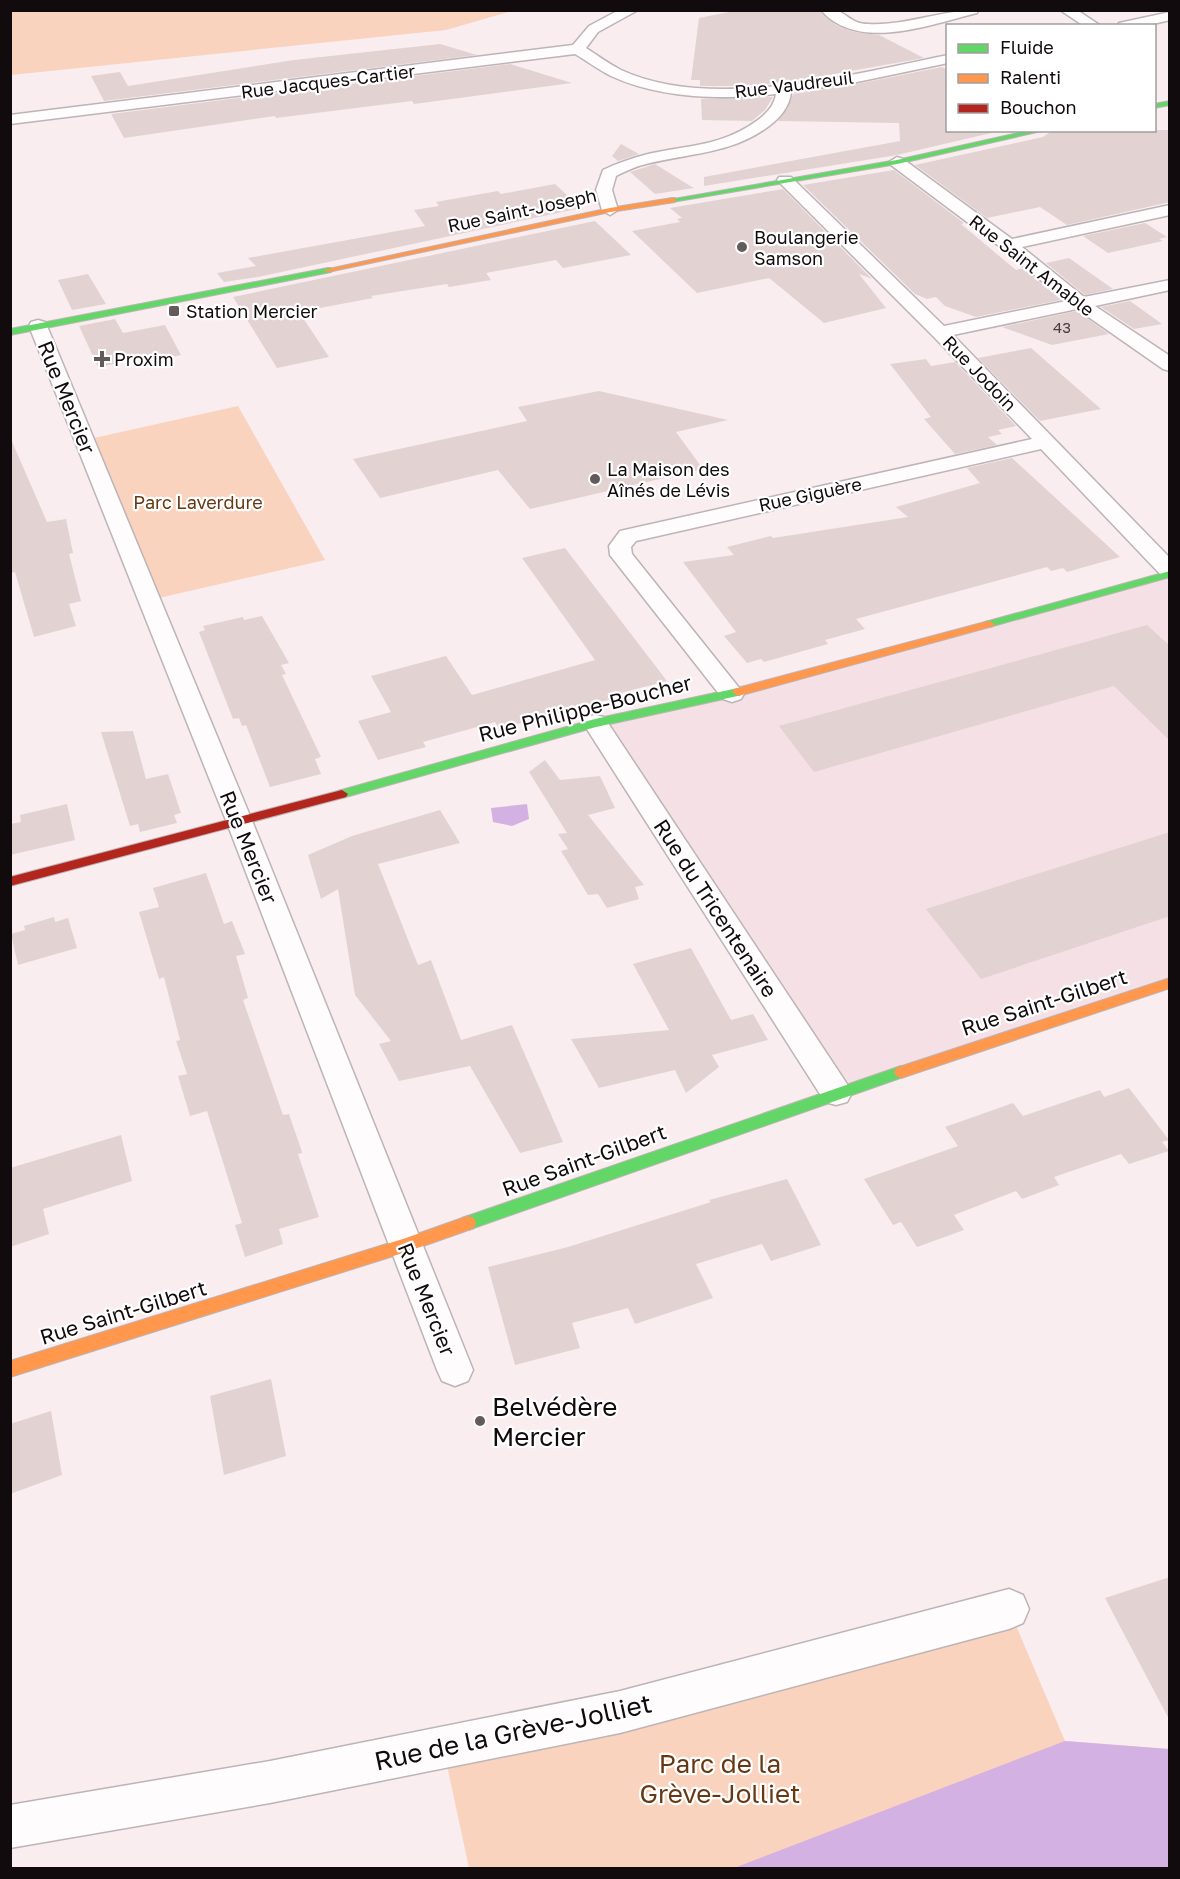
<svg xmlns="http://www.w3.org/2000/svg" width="1180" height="1879" viewBox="0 0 1180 1879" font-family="'Golos Text',sans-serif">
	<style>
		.built { fill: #f5e0e5 }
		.green { fill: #fad3bf }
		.water { fill: #d3b1e3 }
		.building { fill: #e3d2d2 }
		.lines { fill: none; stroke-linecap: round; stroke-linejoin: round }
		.street-casing { stroke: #bdb4b6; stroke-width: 3 }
		.fast-casing { stroke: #bdb4b6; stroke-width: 2 }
		.slow-casing { stroke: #bdb4b6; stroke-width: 2 }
		.jam-casing { stroke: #bdb4b6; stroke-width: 2 }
		.street { fill: #fefcfd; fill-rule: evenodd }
		.fast { fill: #63d668; fill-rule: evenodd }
		.slow { fill: #ff974d; fill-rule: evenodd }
		.jam { fill: #b3261e; fill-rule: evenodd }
		.poi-dot { fill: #635a5c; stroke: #fff; stroke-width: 2 }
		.labels { text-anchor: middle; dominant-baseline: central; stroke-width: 4.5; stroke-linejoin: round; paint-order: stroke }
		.far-number-label { font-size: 15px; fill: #4a4042 }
		.far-street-label { font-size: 18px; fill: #120b0d; stroke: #fff }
		.far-poi-label { font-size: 18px; fill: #120b0d; stroke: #fff; text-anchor: start }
		.far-park-label { font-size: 18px; fill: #683813; stroke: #fff }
		.street-label { font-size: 21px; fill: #120b0d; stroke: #fff }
		.near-poi-label { font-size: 26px; fill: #120b0d; stroke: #fff; text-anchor: start }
		.near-street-label { font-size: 26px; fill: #120b0d; stroke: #fff }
		.near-park-label { font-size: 26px; fill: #683813; stroke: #fff }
	</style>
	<rect width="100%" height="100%" fill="#f9edf0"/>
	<!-- built -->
	<path class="built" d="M1169 574V983L836 1093 595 723Z"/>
	<!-- green -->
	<path class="green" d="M10 11 11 10 512 11 446 30 11 75Z
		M238 406 325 560 150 600 85 440Z
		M1009 1609 1065 1741 1169 1749V1868H469L443 1747Z"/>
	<!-- water -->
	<path class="water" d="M527 804 529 819 512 826 493 822 491 808Z
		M1065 1741 1169 1749V1868H734Z"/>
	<!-- building -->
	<path class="building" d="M739 10H819L836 25 854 32 879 35 924 58 783 83 739 86H700V80H691L699 18Z
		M440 44 477 55 104 101 91 76 120 72 128 86 294 60Z
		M510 64 572 83 414 104 412 101 276 118 275 116 124 138 111 114Z
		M942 67 948 70V130H1004L897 155 704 186V177L900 141 899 123 778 121 788 108 793 94 857 84Z
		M773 97 765 110 752 121 702 120 701 99Z
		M1053 130H1170V202L1067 225 1040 207 987 218 915 165 1043 137Z
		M621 144 639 154 618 161 612 156Z
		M655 164 687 184 694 188 655 194 630 172Z
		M894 170 964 223 961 224 1016 270 1023 268 1061 300 976 317 945 306 936 297 927 299 915 294 803 185Z
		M555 184 581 208 258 277 224 282 217 273 256 266 248 258 425 226 414 210 439 206 436 202 498 191 501 194Z
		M783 189 872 279 859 274 886 308 824 323 769 278 697 293 632 231 680 222 677 219 682 218 670 208Z
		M595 221 631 255 563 268 556 260 486 273 491 280 449 287 447 284 371 296 373 298 299 312 329 357 277 368 233 297Z
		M1145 223 1167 237 1159 239 1163 241 1108 253 1083 236Z
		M1069 258 1113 289 1085 295 1046 263Z
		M88 274 106 304 72 310 58 280Z
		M1130 301 1162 324 1134 329 1101 307Z
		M1077 311 1109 334 1052 345 1002 327Z
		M115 319 123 333 165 325 181 355 142 363 140 359 98 367 79 326Z
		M1031 348 1101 409 1040 421 978 358Z
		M926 359 931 366 955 362 1016 426 998 430 1002 434 988 437 997 445 955 454 924 419 931 417 890 364Z
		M599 391 728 420 676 432 703 469 530 509 498 470 380 498 353 459 527 421 518 407Z
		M10 437 47 522 66 519 73 553 69 554 81 601 69 604 76 626 34 637 15 572 10 573Z
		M1012 458 1120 557 1067 572 1063 568 1051 571 1047 567 856 619 865 629 825 640 828 644 764 662 761 659 747 663 724 636 736 632 683 562 734 555 727 547 771 536 773 538 908 517 896 507 980 483 967 468Z
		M565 548 667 681 613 695 615 698 499 729 495 722 423 742 426 747 378 760 358 721 391 712 371 676 446 656 472 695 595 660 522 558Z
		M262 616 289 663 281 665 286 674 282 675 321 757 315 759 321 774 270 787 246 725 242 726 239 718 233 719 199 632 205 630 203 626 243 617 244 620Z
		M1147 625 1170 646V741L1114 686 814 772 779 726Z
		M133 731 146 779 168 774 181 813 174 815 177 823 140 832 138 824 130 826 101 732Z
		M545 760 560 780 600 776 615 808 588 815 644 885 635 887 639 899 607 908 598 894 588 895 561 851 568 849 558 834 567 833 529 772Z
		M67 804 75 840 10 855V824L21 822 20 815Z
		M440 810 460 843 378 864 418 965 431 960 461 1040 512 1025 563 1142 520 1153 470 1066 399 1081 379 1044 391 1041 355 995 338 889 321 899 308 855 352 836Z
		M1170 832V916L981 979 926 909Z
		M206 873 224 924 232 921 245 954 236 956 248 998 243 1000 283 1115 289 1114 301 1149 302 1153 298 1154 319 1217 279 1229 283 1244 245 1257 235 1225 242 1223 207 1111 190 1116 178 1076 187 1074 176 1041 180 1040 164 977 159 979 139 912 159 907 153 888Z
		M54 917 55 922 68 918 77 948 18 965 11 934 25 930 24 926Z
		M691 948 731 1020 753 1014 768 1040 712 1055 719 1067 686 1093 675 1070 599 1088 571 1039 669 1030 633 964Z
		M1129 1088 1169 1140 1162 1142 1169 1151 1129 1164 1121 1154 1054 1177 1059 1185 1022 1199 1016 1191 954 1215 964 1230 917 1247 901 1222 893 1225 864 1179 958 1146 945 1127 1013 1103 1023 1116 1100 1090 1104 1097Z
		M121 1135 132 1181 43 1209 49 1234 10 1247V1168Z
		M787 1179 821 1245 771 1261 762 1244 696 1264 713 1298 635 1324 628 1308 572 1323 580 1348 515 1365 488 1267 568 1247 711 1202 709 1200Z
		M271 1379 286 1456 224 1475 210 1396Z
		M51 1411 62 1475 10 1494V1424Z
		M1170 1577V1721L1105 1598Z"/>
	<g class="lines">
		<!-- street casing -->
		<g class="street-casing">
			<path id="street" d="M619 10H638L598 32 586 48C597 55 609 64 621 70 711 112 854 74 948 55V63L857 82 791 92C790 106 780 118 769 126 732 154 690 153 646 164 636 166 626 171 616 176L612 190 618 210 610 215 602 210 596 190 603 170C618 163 632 158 648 154 689 145 723 146 758 120 767 113 774 106 776 94 722 100 661 99 611 76 599 70 587 61 575 54L10 124V115L573 45 589 26Z
				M821 10C825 10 831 10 835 10 847 13 851 24 868 24 906 26 941 10 978 10L977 13C931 24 858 53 821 10Z
				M1060 10H1077L1101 26H1084Z
				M1170 12V20L1145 26H1118L1119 23Z
				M897 157 903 159 1012 239 1170 205V215L1022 247 1084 297 1170 280V290L1095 306 1170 356V371L1163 369 1077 309 953 335 1170 558V578L1162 576 1041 449 636 541 631 547 632 554 744 694 741 699 732 702 723 699 610 555 609 546 620 531 1032 439 933 336 777 180 779 177H791L944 326 1066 301 1003 249 891 165 889 162Z
				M38 320 45 322 47 326 253 823 473 1370 468 1381 455 1386 442 1381 437 1370 227 823 29 326 31 322Z
				M595 715 604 717 847 1084 852 1093 847 1102 836 1105 825 1102 583 723 586 717Z
				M1009 1589 1023 1595 1029 1609 1023 1623 1009 1629 620 1733 270 1803 10 1848V1805L270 1761 620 1691Z"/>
		</g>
		<!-- fast casing -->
		<g class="fast-casing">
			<path id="fast" d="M1170 101V105L1154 108V104Z
				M1031 130H1046L897 164 672 202 668 200 897 160Z
				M328 268H331V272L10 335V329Z
				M1170 571V577L993 626 989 627 983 624 985 622Z
				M738 688 742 689 744 692 742 695 596 727 342 798 336 794 338 791 595 719Z
				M901 1066 906 1068 908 1072 906 1076 468 1230 462 1228 460 1223 462 1218Z"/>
		</g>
		<!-- slow casing -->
		<g class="slow-casing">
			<path id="slow" d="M672 198H675V202L610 212 328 272 324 270 610 208Z
				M989 621 995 624 993 626 738 696 732 692 734 689Z
				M1170 978V988L901 1078 896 1076 894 1072 896 1068Z
				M468 1216 474 1218 476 1223 474 1228 406 1252 10 1377V1361L406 1238Z"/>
		</g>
		<!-- jam casing -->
		<g class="jam-casing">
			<path id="jam" d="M342 790 348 794 346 797 10 886V877Z"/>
		</g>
		<!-- street -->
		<use href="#street" class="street"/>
		<!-- fast -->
		<use href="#fast" class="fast"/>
		<!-- slow -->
		<use href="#slow" class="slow"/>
		<!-- jam -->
		<use href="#jam" class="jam"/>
	</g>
	<!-- markers -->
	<g class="poi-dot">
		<circle cx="742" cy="247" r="6"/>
		<rect x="168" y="305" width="12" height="12" rx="3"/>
		<path d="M99 350h6v6h6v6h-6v6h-6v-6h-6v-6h6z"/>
		<circle cx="595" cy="479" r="6"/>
		<circle cx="480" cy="1421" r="6"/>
	</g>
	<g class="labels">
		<!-- far-number labels -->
		<g class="far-number-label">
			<text x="1062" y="327">43</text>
		</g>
		<!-- far-street labels -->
		<g class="far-street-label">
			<text transform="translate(328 81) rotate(-7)">Rue Jacques-Cartier</text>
			<text transform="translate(794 84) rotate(-7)">Rue Vaudreuil</text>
			<text transform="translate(522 210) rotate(-12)">Rue Saint-Joseph</text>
			<text transform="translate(1032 265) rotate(38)">Rue Saint Amable</text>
			<text transform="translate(980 373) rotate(46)">Rue Jodoin</text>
			<text transform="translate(810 494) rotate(-12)">Rue Giguère</text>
		</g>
		<!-- far-poi labels -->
		<g class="far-poi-label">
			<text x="754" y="237">Boulangerie<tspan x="754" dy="21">Samson</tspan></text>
			<text x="186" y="311">Station Mercier</text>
			<text x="114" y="359">Proxim</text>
			<text x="607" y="469">La Maison des<tspan x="607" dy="21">Aînés de Lévis</tspan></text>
		</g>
		<!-- far-park labels -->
		<g class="far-park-label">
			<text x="198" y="502">Parc Laverdure</text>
		</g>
		<!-- street labels -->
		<g class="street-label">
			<text transform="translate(67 397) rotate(68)">Rue Mercier</text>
			<text transform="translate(585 708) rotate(-14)">Rue Philippe-Boucher</text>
			<text transform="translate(249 847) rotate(68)">Rue Mercier</text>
			<text transform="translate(716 908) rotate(57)">Rue du Tricentenaire</text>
			<text transform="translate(1044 1002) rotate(-18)">Rue Saint-Gilbert</text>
			<text transform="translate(584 1160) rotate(-20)">Rue Saint-Gilbert</text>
			<text transform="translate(427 1299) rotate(68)">Rue Mercier</text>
			<text transform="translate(123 1312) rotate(-17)">Rue Saint-Gilbert</text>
		</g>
		<!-- near-poi labels -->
		<g class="near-poi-label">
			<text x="492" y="1406">Belvédère<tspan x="492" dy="30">Mercier</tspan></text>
		</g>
		<!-- near-street labels -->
		<g class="near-street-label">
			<text transform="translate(513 1732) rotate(-12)">Rue de la Grève-Jolliet</text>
		</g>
		<!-- near-park labels -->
		<g class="near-park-label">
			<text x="720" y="1763">Parc de la<tspan x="720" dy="30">Grève-Jolliet</tspan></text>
		</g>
	</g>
	<!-- border -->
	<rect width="1180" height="1879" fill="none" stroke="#120b0d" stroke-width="24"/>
	<!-- legend -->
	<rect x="946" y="24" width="210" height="108" fill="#ffffff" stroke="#a09d9e" stroke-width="1.5"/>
	<rect x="958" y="44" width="30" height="9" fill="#63d668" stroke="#a09d9e" stroke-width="1.5"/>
	<text x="1000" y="54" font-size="18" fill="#120b0d">Fluide</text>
	<rect x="958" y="74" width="30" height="9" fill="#ff974d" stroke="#a09d9e" stroke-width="1.5"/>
	<text x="1000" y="84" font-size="18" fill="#120b0d">Ralenti</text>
	<rect x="958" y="104" width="30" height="9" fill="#b3261e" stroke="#a09d9e" stroke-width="1.5"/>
	<text x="1000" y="114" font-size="18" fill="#120b0d">Bouchon</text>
</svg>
